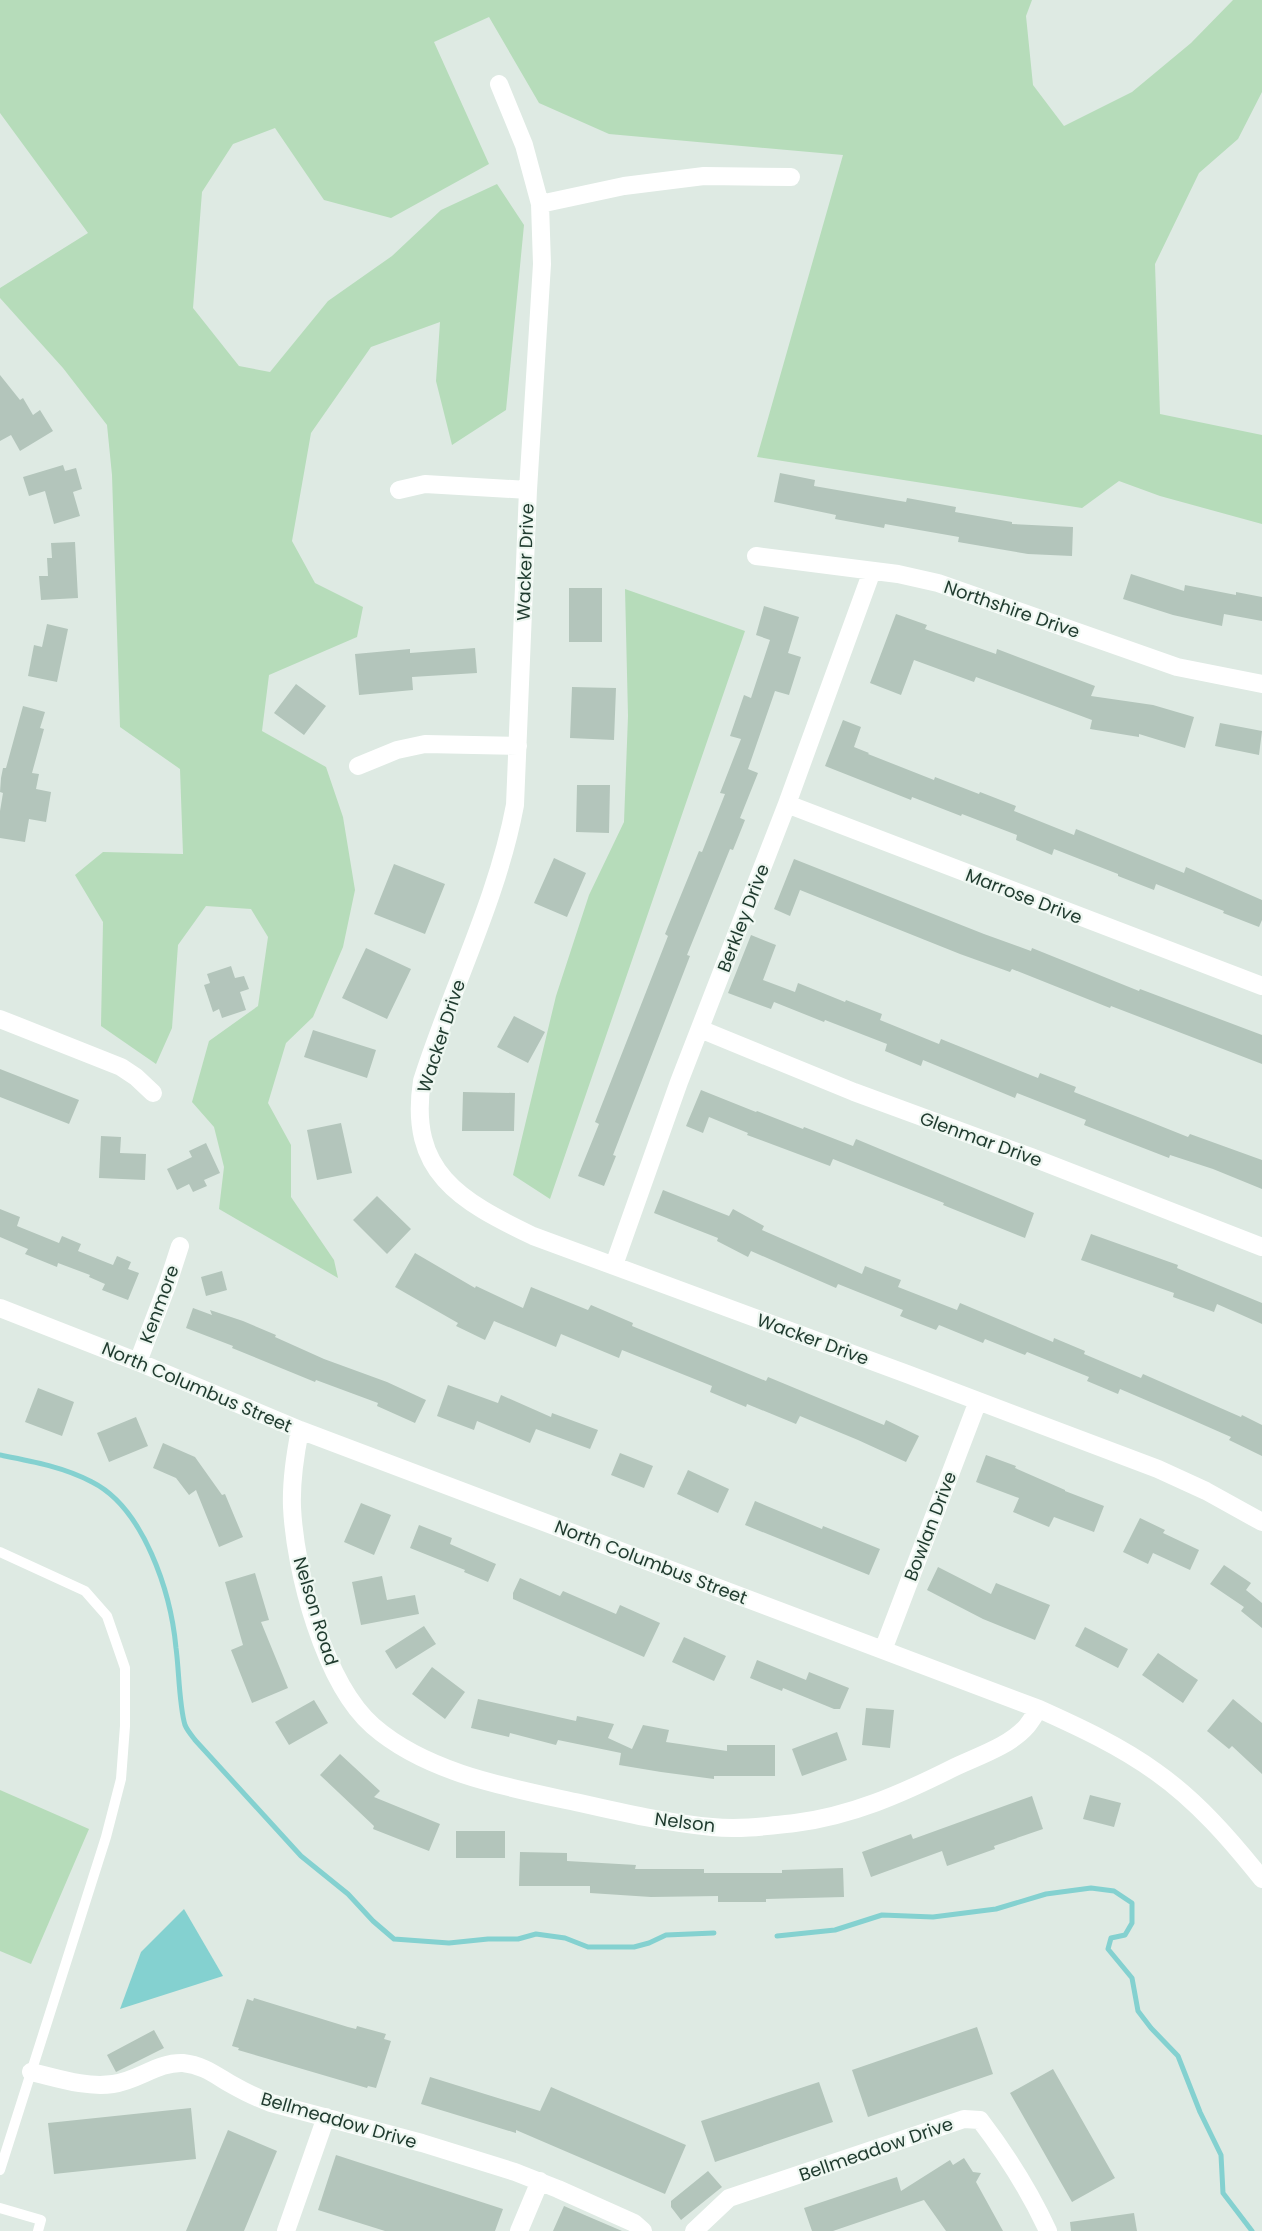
<svg xmlns="http://www.w3.org/2000/svg" width="1262" height="2231" viewBox="0 0 1262 2231" font-family="Poppins,sans-serif">
	<style>
		.green { fill: #b6dcba }
		.water { fill: #84d1d0 }
		.lines { fill: none; stroke-linecap: round; stroke-linejoin: round }
		.stream { stroke: #84d1d0; stroke-width: 5 }
		.building { fill: #b3c5bb }
		.service { stroke: #fff; stroke-width: 10 }
		.minor { stroke: #fff; stroke-width: 18 }
		.labels { text-anchor: middle; dominant-baseline: central; stroke-width: 4.5; stroke-linejoin: round; paint-order: stroke }
		.street-label { font-size: 18px; fill: #1f3a2e; stroke: #eef7f1 }
	</style>
	<rect width="100%" height="100%" fill="#deeae3"/>
	<!-- green -->
	<path class="green" d="M0 0H1032L1026 16 1033 85 1064 126 1132 92 1191 43 1233 0H1262V92L1238 139 1199 173 1155 264 1160 414 1262 435V524L1160 496 1119 481 1082 508 757 457 843 155 609 134 539 103 489 17 434 42 489 164 391 218 324 200 275 128 233 144 202 192 193 308 239 366 270 372 328 301 392 256 441 210 497 184 524 225 506 410 452 445 436 381 440 322 371 347 311 433 292 541 315 583 363 607 357 637 269 675 262 731 326 767 343 817 355 890 343 947 313 1017 286 1043 268 1103 291 1145V1197L334 1260 338 1278 219 1209 224 1167 214 1127 192 1102 209 1041 258 1006 268 937 251 909 206 906 178 945 172 1028 156 1064 101 1026 103 922 75 875 103 852 183 854 180 769 120 727 112 475 107 425 63 368 0 298V288L88 233 0 113Z
		M625 589 745 631 550 1199 513 1175 556 996 589 895 624 822 628 716Z
		M0 1790 89 1829 31 1964 0 1951Z"/>
	<!-- water -->
	<path class="water" d="M184 1909 223 1976 120 2009 141 1952Z"/>
	<g class="lines">
		<!-- stream -->
		<path class="stream" d="M0 1455C31 1461 64 1467 92 1482 144 1508 171 1593 176 1648 179 1669 179 1705 185 1725 187 1730 192 1736 195 1740L301 1856 348 1894 373 1921 394 1939 449 1943 488 1939H518L536 1934 565 1938 588 1947H634L649 1943 666 1935 714 1933
			M777 1936 835 1930 882 1915 933 1917 996 1909 1046 1894 1091 1888 1114 1891 1132 1903V1923L1125 1935 1111 1938 1108 1949 1132 1978 1138 2011 1151 2028 1178 2056 1200 2112 1221 2155 1223 2193 1252 2231"/>
	</g>
	<!-- building -->
	<path class="building" d="M0 375 20 400 23 398 33 415 40 410 53 431 20 451 11 435 0 441Z
		M63 465 65 471 76 468 82 489 73 492 80 516 54 524 45 491 29 496 23 477Z
		M780 473 815 480 814 486 906 502 907 498 956 507 955 512 1012 522V524L1073 527 1072 556 1028 554 958 542 959 537 885 524 884 528 835 519 836 515 774 502Z
		M75 542 78 598 41 600 39 576H48L47 558H52L51 543Z
		M1131 574 1184 591 1185 585 1236 595V592L1262 597V621L1224 614 1222 626 1173 615 1123 599Z
		M569 588H602V642H569Z
		M764 606 799 617 788 653 801 657 789 695 775 691 748 769 758 773 740 818 745 820 733 850 730 849 687 955 690 956 613 1155 616 1156 604 1186 578 1176 599 1124 595 1122 668 936 665 934 699 851 702 852 725 794 720 793 741 739 730 736 744 695 751 698 770 640 756 635Z
		M896 614 927 625 925 629 996 654 997 649 1095 686 1091 696 1153 705 1194 717 1185 748 1139 734V737L1090 729 1092 720 976 677 974 682 914 660 901 695 870 683Z
		M47 624 68 629 57 682 28 676 34 645 42 647Z
		M475 648 477 673 412 677 413 690 359 695 355 654 410 649V653Z
		M296 684 326 706 304 735 274 713Z
		M572 687 616 688 614 740 570 738Z
		M23 706 45 712 40 728 44 729 32 773 39 774 36 789 51 792 46 822 29 819 25 842 0 838V811L3 793 0 792 1 778 3 768H6Z
		M843 720 861 727 854 747 869 753 868 754 934 780 935 777 979 794 980 792 1016 806 1014 811 1074 835 1076 829 1184 873 1186 867 1262 900V920L1259 927 1223 913 1224 911 1156 884 1154 890 1118 876V874L1054 849 1052 855 1016 840 1017 835 962 814 961 816 912 797 911 800 825 766Z
		M1220 723 1262 731 1259 755 1215 746Z
		M577 785H610L609 833 576 832Z
		M554 858 586 873 567 917 534 903Z
		M794 859 984 934 1031 951 1032 948 1139 991 1140 989 1262 1035V1064L1111 1006 1110 1008 1012 969 1010 972 960 954 800 890 790 916 774 909Z
		M394 864 445 884 425 934 374 914Z
		M751 935 776 945 763 980 795 992 798 983 845 1002 846 1000 882 1014 880 1020 939 1044 941 1039 1038 1078 1040 1073 1076 1087 1074 1092 1143 1119 1188 1137 1190 1134 1262 1160V1189L1213 1169 1170 1155 1169 1158 1120 1139 1084 1125 1086 1120 1017 1093 1015 1098 923 1060 921 1066 885 1051 887 1044 825 1020 824 1022 774 1002 771 1009 728 993Z
		M366 948 411 969 387 1019 342 998Z
		M231 966 235 978 244 976 249 989 240 992 246 1010 222 1018 219 1009 213 1012 204 985 210 983 207 974Z
		M514 1016 545 1032 528 1063 497 1047Z
		M313 1030 376 1050 367 1078 304 1057Z
		M0 1069 79 1100 69 1124 0 1097Z
		M701 1090 756 1112 757 1111 803 1129 804 1127 853 1146 856 1139 1034 1213 1025 1238 943 1205 944 1203 833 1159 830 1166 747 1135 748 1133 709 1117 703 1133 686 1126Z
		M463 1092 515 1093 514 1131H462Z
		M341 1123 352 1173 317 1180 307 1130Z
		M101 1136 121 1137 120 1153 146 1154 145 1180 99 1178Z
		M206 1143 220 1173 204 1180 207 1186 193 1192 189 1184 177 1190 167 1169 192 1157 189 1151Z
		M663 1190 729 1216 733 1209 764 1226 762 1230 862 1274 865 1266 901 1280 898 1287 957 1310 960 1303 1053 1342 1054 1338 1085 1351 1084 1354 1141 1378 1143 1374 1241 1417 1242 1415 1262 1425V1456L1229 1440 1231 1437 1181 1415 1120 1389 1118 1394 1087 1381 1089 1377 1027 1352 1025 1355 985 1339 983 1343 939 1325 936 1330 900 1316 903 1310 838 1284 836 1288 751 1251 748 1257 717 1241 718 1238 654 1213Z
		M377 1196 411 1229 387 1254 353 1220Z
		M0 1209 20 1217 17 1226 59 1243 62 1236 81 1244 78 1251 113 1265 117 1256 131 1262 128 1269 139 1273 128 1300 102 1290 105 1284 89 1277 90 1275 58 1263 57 1267 25 1254 28 1249 0 1237Z
		M1091 1234 1178 1265 1177 1268 1262 1303V1324L1217 1304 1214 1312 1173 1297 1174 1293 1081 1260Z
		M415 1253 475 1288 476 1286 523 1308 531 1287 588 1310 591 1305 633 1323 632 1326 766 1381 768 1377 884 1425 886 1420 919 1436 906 1462 858 1440 800 1416 796 1424 747 1404 746 1407 710 1392 712 1386 622 1350 619 1358 561 1334 556 1347 494 1321 485 1340 456 1326 458 1323 395 1287Z
		M222 1271 227 1290 206 1296 201 1277Z
		M193 1308 212 1315 210 1310 243 1321 276 1335 275 1337 324 1359 387 1382 426 1400 415 1423 377 1406 378 1403 316 1380 315 1382 232 1348 233 1346 186 1328Z
		M448 1385 498 1403 501 1395 551 1417 552 1413 598 1430 590 1449 536 1429 530 1443 477 1421 474 1430 437 1416Z
		M38 1388 74 1402 62 1436 25 1422Z
		M136 1417 148 1446 109 1462 97 1433Z
		M163 1443 195 1457 222 1495 225 1494 243 1537 219 1547 196 1490 189 1495 176 1478 153 1468Z
		M620 1453 653 1466 644 1488 611 1475Z
		M986 1455 1016 1466 1015 1468 1065 1490V1491L1104 1506 1094 1532 1054 1517 1049 1527 1013 1512 1019 1498 976 1482Z
		M688 1470 729 1489 718 1513 677 1494Z
		M755 1501 822 1529 823 1526 880 1549 869 1575 745 1525Z
		M361 1503 391 1515 374 1555 344 1542Z
		M1140 1518 1165 1530 1163 1533 1199 1550 1190 1570 1153 1553 1148 1564 1123 1552Z
		M419 1525 452 1538 450 1544 496 1564 488 1582 464 1572 465 1570 410 1548Z
		M1224 1565 1251 1583 1246 1590 1262 1603V1628L1241 1611 1244 1607 1210 1584Z
		M938 1567 991 1594 996 1583 1050 1605 1035 1640 983 1619 927 1590Z
		M255 1573 269 1620 261 1622 288 1688 252 1703 231 1650 243 1645 225 1582Z
		M382 1576 387 1600 415 1595 419 1614 361 1625 352 1582Z
		M520 1578 560 1596 563 1591 616 1614 620 1605 660 1623 644 1657 513 1599V1593Z
		M424 1626 436 1644 396 1669 385 1651Z
		M1085 1627 1128 1649 1118 1668 1075 1646Z
		M684 1637 726 1656 714 1681 672 1662Z
		M1158 1653 1198 1680 1183 1703 1142 1675Z
		M757 1660 806 1680 809 1672 849 1688 840 1709H834L783 1688 782 1691 750 1678Z
		M432 1667 465 1692 445 1719 412 1694Z
		M478 1699 576 1721 577 1716 614 1724 608 1738 632 1749 643 1725 669 1730 666 1742 727 1751V1745H775V1776H714V1779L661 1772 619 1765 621 1753 558 1740 556 1745 510 1733 509 1737 471 1728Z
		M1233 1699 1262 1723V1774L1232 1746 1229 1749 1207 1731Z
		M314 1700 328 1723 289 1745 275 1722Z
		M866 1708 894 1710 890 1748 862 1745Z
		M837 1732 847 1760 802 1776 792 1749Z
		M340 1754 380 1791 374 1797 440 1824 429 1851 373 1829 374 1826 320 1775Z
		M1090 1795 1121 1803 1114 1827 1083 1819Z
		M1032 1796 1043 1829 994 1846 995 1849 947 1866 942 1851 871 1877 862 1852 911 1834 913 1839Z
		M456 1831H505V1858H456Z
		M520 1852 567 1853V1861L636 1865 635 1869H704V1873H782V1870L843 1868 844 1897 766 1899V1902H718V1896L651 1897 590 1893V1886H519Z
		M254 1998 348 2027 356 2029 357 2026 386 2034 384 2039 391 2041 376 2088 368 2086 367 2088 238 2050 239 2048 232 2046 247 1999 253 2001Z
		M977 2027 993 2074 868 2117 852 2070Z
		M154 2030 164 2048 116 2072 107 2055Z
		M1053 2069 1115 2178 1072 2202 1010 2093Z
		M430 2077 540 2111 551 2087 686 2145 665 2194 516 2130V2133L421 2104Z
		M819 2082 833 2122 715 2162 701 2121Z
		M191 2108 196 2159 54 2174 48 2123Z
		M228 2130 277 2151 244 2231H186Z
		M336 2155 503 2209 495 2231H385L318 2210Z
		M964 2158 973 2172 981 2173 976 2182 1003 2231H946L924 2200 833 2231H812L804 2208 897 2177 901 2191 950 2160 953 2165Z
		M708 2171 722 2187 681 2220 671 2207V2201Z
		M564 2206 587 2216 622 2231H553Z
		M1134 2213 1137 2231H1071L1070 2222Z"/>
	<g class="lines">
		<!-- service -->
		<path class="service" d="M0 1552 85 1591 107 1616 125 1668V1726L121 1779 106 1837 0 2170
			M0 2208 41 2220 38 2231"/>
		<!-- minor -->
		<path class="minor" d="M499 84 524 145 540 204 542 264 528 490 515 805C497 901 451 989 422 1081 408 1172 460 1201 533 1236L907 1374 1158 1469 1206 1491 1262 1522
			M540 204 624 186 704 176 791 177
			M399 490 425 484 528 490
			M756 556 898 574 938 583 1177 667 1262 684
			M358 766 397 750 425 744 518 746
			M787 804 1262 986
			M0 1019 121 1067 136 1077 153 1093
			M700 1029 854 1092 1031 1157 1262 1247
			M614 1265 679 1082 787 804 872 571
			M0 1308 138 1362 300 1430 1039 1709C1079 1727 1120 1746 1156 1772 1197 1801 1230 1839 1262 1879
			M138 1362 168 1283 180 1246
			M300 1430C295 1455 291 1481 292 1507 295 1571 324 1683 373 1726 428 1774 511 1788 580 1803 624 1813 668 1823 712 1827 740 1830 768 1826 795 1823 851 1816 901 1794 951 1769 975 1757 1009 1747 1027 1726 1031 1721 1035 1714 1039 1709
			M883 1650 978 1401
			M31 2072C57 2078 86 2088 113 2084 138 2081 157 2062 183 2063 202 2065 214 2074 229 2083 243 2091 257 2098 271 2103L422 2143 515 2172 558 2189 634 2223 643 2231
			M286 2231 326 2117
			M519 2231 540 2181
			M694 2231 729 2198 964 2119 980 2120C1006 2154 1030 2192 1048 2231"/>
	</g>
	<g class="labels">
		<!-- street labels -->
		<g class="street-label">
			<text transform="translate(525 562) rotate(-88)">Wacker Drive</text>
			<text transform="translate(1012 609) rotate(19)">Northshire Drive</text>
			<text transform="translate(1024 896) rotate(21)">Marrose Drive</text>
			<text transform="translate(743 918) rotate(-69)">Berkley Drive</text>
			<text transform="translate(441 1036) rotate(-72)">Wacker Drive</text>
			<text transform="translate(981 1139) rotate(20)">Glenmar Drive</text>
			<text transform="translate(159 1304) rotate(-70)">Kenmore</text>
			<text transform="translate(813 1339) rotate(20)">Wacker Drive</text>
			<text transform="translate(197 1387) rotate(23)">North Columbus Street</text>
			<text transform="translate(930 1526) rotate(-69)">Bowlan Drive</text>
			<text transform="translate(651 1562) rotate(21)">North Columbus Street</text>
			<text transform="translate(316 1611) rotate(73)">Nelson Road</text>
			<text transform="translate(685 1822) rotate(7)">Nelson</text>
			<text transform="translate(339 2120) rotate(16)">Bellmeadow Drive</text>
			<text transform="translate(876 2149) rotate(-19)">Bellmeadow Drive</text>
		</g>
	</g>
</svg>
